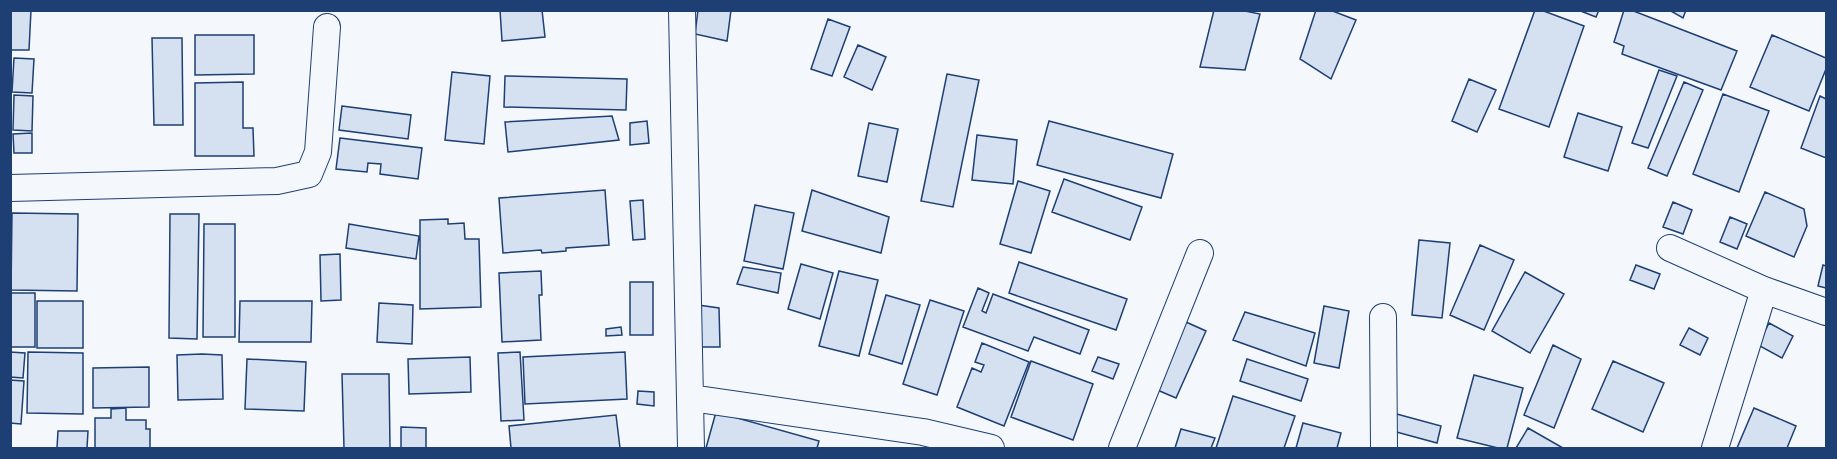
<svg xmlns="http://www.w3.org/2000/svg" width="1837" height="459" viewBox="0 0 1837 459" font-family="'PT Sans',sans-serif">
	<style>
		.building { fill: #d5e0f0; stroke: #1d3f73; stroke-width: 1.5 }
		.lines { fill: none; stroke-linecap: round; stroke-linejoin: round }
		.minor-casing { stroke: #1d3f73; stroke-width: 28 }
		.minor { stroke: #f4f7fb; stroke-width: 26 }
	</style>
	<rect width="100%" height="100%" fill="#f4f7fb"/>
	<!-- building -->
	<path class="building" d="M10 10H31L29 50H10Z
		M500 10H542L545 37 502 41Z
		M698 10H731L727 41 695 34Z
		M1214 10H1240L1260 14 1245 70 1200 67Z
		M1316 10H1330L1356 20 1331 79 1300 59Z
		M1535 10H1541L1584 26 1549 127 1499 109Z
		M1578 10H1599L1596 17Z
		M1624 10H1631L1737 51 1721 90 1622 54 1624 46 1614 42Z
		M1669 10H1686L1683 18Z
		M828 19 850 27 832 76 811 69Z
		M195 35H254V74L195 75Z
		M1772 35 1826 58V69L1809 111 1750 87Z
		M152 38H182L183 125H154Z
		M858 45 886 57 872 90 844 77Z
		M14 58 34 59 32 93 12 92Z
		M1659 70 1677 76 1648 148 1632 143Z
		M452 72 490 76 484 144 445 140Z
		M947 74 979 80 953 207 921 201Z
		M505 76 627 79 626 110 504 107Z
		M1469 79 1496 90 1477 132 1452 121Z
		M243 82V128H253L254 156H195V83Z
		M1684 82 1703 90 1667 176 1648 168Z
		M1723 94 1769 111 1739 192 1693 174Z
		M14 95 33 96 32 131 13 130Z
		M1820 96 1826 99V158L1801 148Z
		M342 106 411 115 408 139 339 130Z
		M1578 113 1622 127 1608 171 1564 157Z
		M612 116 619 140 508 152 505 122Z
		M647 121 649 143 630 145V123Z
		M1049 121 1173 154 1161 198 1037 165Z
		M869 123 898 129 887 182 858 176Z
		M32 133V153H14L13 134Z
		M977 135 1017 140 1013 184 972 180Z
		M340 138 422 148 418 179 380 174 381 164 368 163 367 172 336 169Z
		M1064 179 1142 207 1130 240 1052 212Z
		M1018 181 1050 191 1031 253 1000 244Z
		M605 190 609 245 566 248V251L542 253 541 250 503 253 499 198Z
		M812 190 889 217 881 253 802 231Z
		M1765 192 1804 209 1807 226 1794 257 1746 236Z
		M643 200 645 239 633 240 630 201Z
		M1673 202 1692 210 1683 234 1663 227Z
		M755 205 794 213 783 269 744 261Z
		M12 213 78 214 77 291 11 290Z
		M170 214H199L197 339 169 338Z
		M1730 217 1747 224 1737 249 1720 242Z
		M448 219V224L464 223 465 239H479L481 307 420 309V220Z
		M204 224H235V337H203Z
		M349 224 419 236 416 259 346 248Z
		M1419 240 1450 243 1442 318 1412 315Z
		M1480 245 1514 260 1484 330 1450 315Z
		M340 254 341 300 321 301 320 255Z
		M1019 262 1127 299 1116 330 1009 293Z
		M801 264 833 273 820 319 788 309Z
		M1636 265 1660 274 1654 289 1630 280Z
		M1823 265 1826 266V288L1818 286Z
		M743 267 781 273 778 293 737 284Z
		M541 271 542 295H539L541 340 502 342 499 273Z
		M839 271 878 280 859 356 819 346Z
		M1525 272 1564 294 1530 353 1492 331Z
		M630 282H653V335H630Z
		M978 288 989 293 982 311 986 313 993 294 1089 330 1080 354 1034 337 1028 351 963 327Z
		M10 293H35V347H10Z
		M886 295 920 305 902 364 869 354Z
		M930 300 964 311 937 395 903 384Z
		M37 301H83V348H37Z
		M240 301H312L311 342H239Z
		M379 303 413 305 412 344 377 342Z
		M698 305 719 308 720 347H697Z
		M1324 306 1349 311 1339 368 1314 363Z
		M1245 312 1315 333 1306 366 1233 340Z
		M1177 318 1206 331 1176 398 1148 386Z
		M1769 323 1793 336 1782 358 1758 345Z
		M621 327 622 335 606 336V329Z
		M1689 328 1708 338 1700 355 1680 345Z
		M982 343 1029 362 1004 426 957 407 972 368 981 372 984 365 975 362Z
		M1553 345 1581 359 1554 428 1524 415Z
		M10 352 25 353 23 378 10 377Z
		M28 352 83 353V414L27 413Z
		M520 352 524 420 501 421 498 353Z
		M625 352 627 399 525 404 523 357Z
		M202 354 222 355 223 399 178 400 177 355Z
		M470 357 471 392 409 394 408 359Z
		M1098 357 1119 364 1113 379 1092 371Z
		M247 359 306 362 304 411 245 409Z
		M1247 359 1308 379 1301 401 1240 381Z
		M1031 361 1093 384 1073 440 1011 417Z
		M1613 361 1664 383 1643 432 1592 409Z
		M149 367V407L93 408V368Z
		M342 374H389L390 448H344Z
		M1474 375 1523 388 1507 448H1498L1457 438Z
		M10 380 24 381 21 424 10 423Z
		M638 391 654 392V406L637 404Z
		M1233 396 1295 416 1284 448H1216Z
		M126 408V420H146V429H150V448H95V418H111V409Z
		M1754 408 1796 426 1787 448H1737Z
		M716 412 819 441 817 448H706Z
		M1393 413 1441 426 1437 443 1389 430Z
		M616 415 620 448H511L509 426Z
		M1303 423 1341 433 1337 448H1296Z
		M401 427 426 428V448H401Z
		M1528 428 1563 448H1516Z
		M1181 429 1215 438 1211 448H1175Z
		M58 431H88L87 448H57Z"/>
	<g class="lines">
		<!-- minor casing -->
		<g class="minor-casing">
			<path id="minor" d="M682 10 691 448
				M10 188 277 181 309 174 318 152 327 27
				M1670 248 1764 290 1826 312
				M1383 317 1384 448
				M691 398 923 432 991 448
				M1122 448 1200 253
				M1715 448 1764 290"/>
		</g>
		<!-- minor -->
		<use href="#minor" class="minor"/>
	</g>
	<!-- border -->
	<rect width="1837" height="459" fill="none" stroke="#1d3f73" stroke-width="24"/>
</svg>
